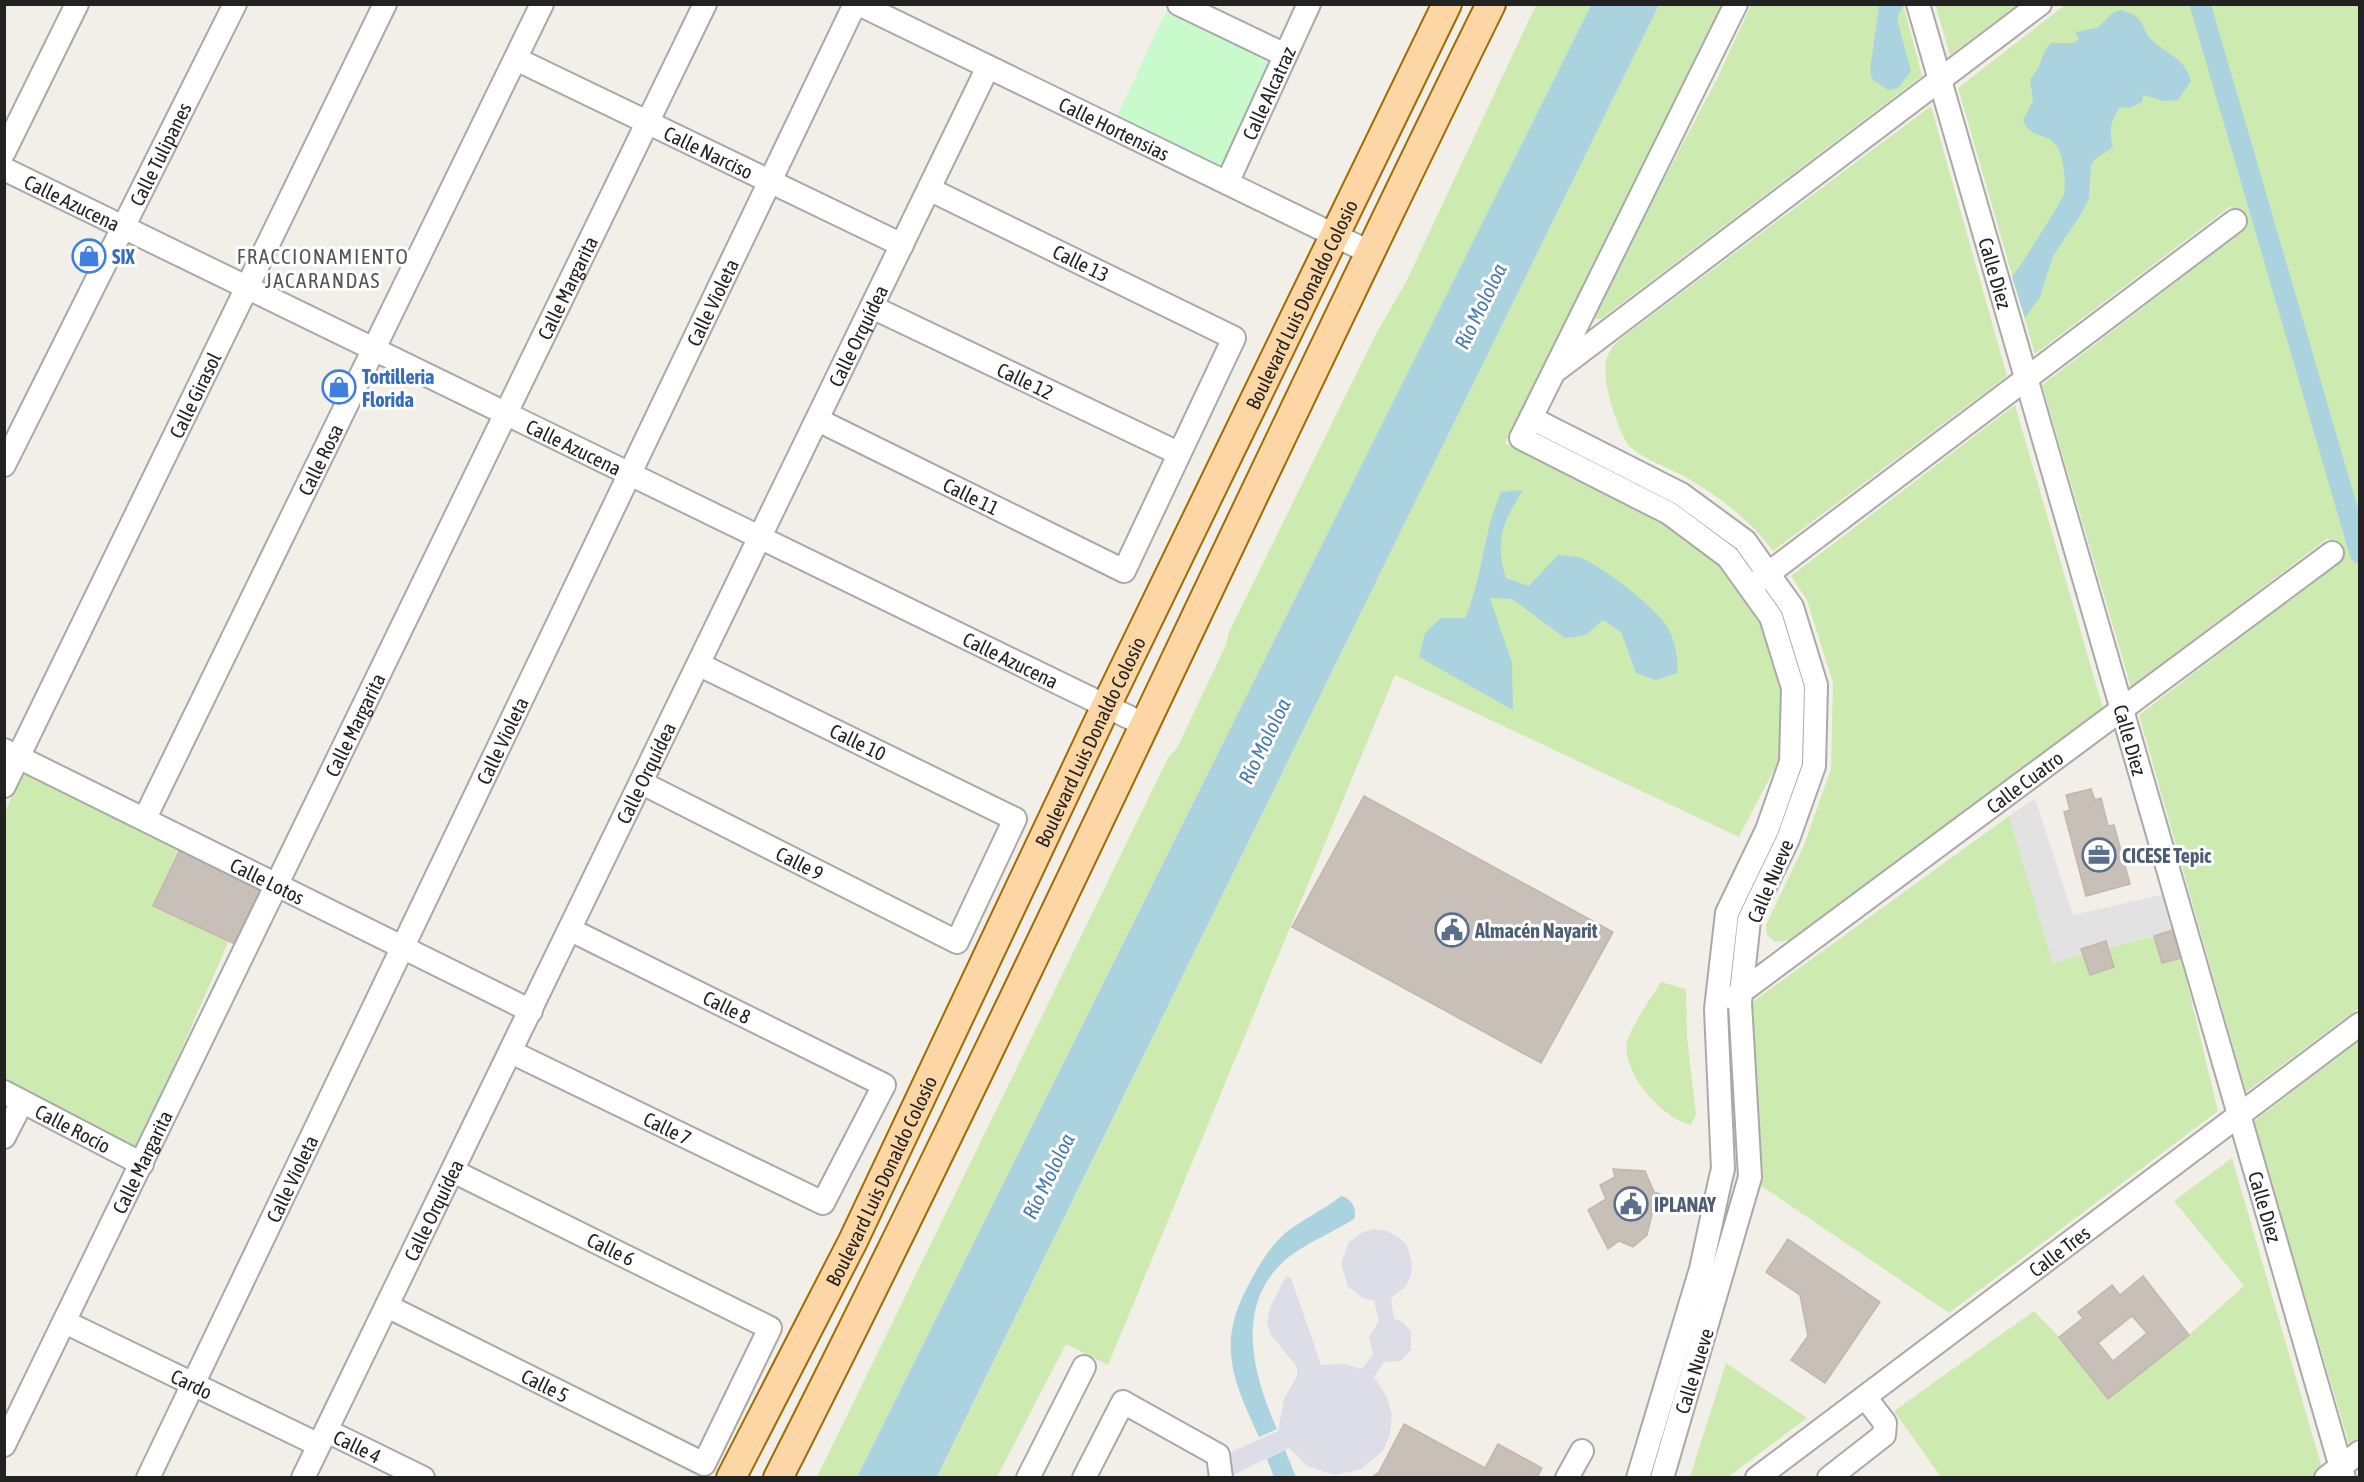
<svg xmlns="http://www.w3.org/2000/svg" width="2364" height="1482" viewBox="0 0 2364 1482" font-family="'Asap Condensed',sans-serif">
	<style>
		.grass { fill: #cdebb0 }
		.park { fill: #c8facc }
		.parking { fill: #e2e2e2 }
		.plaza { fill: #dddde8 }
		.water { fill: #aad3df }
		.lines { fill: none; stroke-linecap: round; stroke-linejoin: round }
		.canal { stroke: #aad3df; stroke-width: 21 }
		.building { fill: #c7bfb8; stroke: #c4b6ab; stroke-width: 1.5; fill-rule: evenodd }
		.minor-casing { stroke: #a9a9a9; stroke-width: 26 }
		.major-casing { stroke: #a06b00; stroke-width: 32 }
		.minor { stroke: #fff; stroke-width: 22 }
		.major { stroke: #fcd6a4; stroke-width: 28 }
		.labels { text-anchor: middle; dominant-baseline: central; stroke-width: 6; stroke-linejoin: round; paint-order: stroke }
		.street-label { font-size: 20px; fill: #222; stroke: #fff }
		.shop-label { font-size: 20px; font-weight: bold; fill: #366cbe; stroke: #fff; text-anchor: start }
		.service-label { font-size: 20px; font-weight: bold; fill: #4e5e75; stroke: #fff; text-anchor: start }
		.neighbourhood-label { font-size: 21px; letter-spacing: 1.5px; fill: #555; stroke: #fff }
		.water-label { font-size: 21px; font-style: italic; fill: #4a7aab; stroke: #fff }
	</style>
	<rect width="100%" height="100%" fill="#f2efe9"/>
	<!-- grass -->
	<path class="grass" d="M1935 4 2017 5 1950 55Z
		M1536 5H1591L857 1477H817L1168 758 1177 748 1226 645 1229 632 1376 334 1407 280Z
		M1659 5H1725L1505 443 1663 524 1719 566 1760 623 1780 690 1779 760 1739 837 1395 675 1108 1365 1066 1344 997 1477 937 1478Z
		M1751 5H1909L1904 7 1922 76 1601 319H1594L1593 313 1717 79Z
		M2065 5H2359V1008L2246 1092 2139 715 2338 563 2328 538 2131 687 2042 385 2240 233 2231 206 2035 354 1958 88Z
		M1931 106 2007 376 1773 551C1752 522 1720 497 1689 479 1669 467 1645 461 1628 445 1617 427 1600 378 1607 358 1610 348 1617 342 1624 336Z
		M2015 405 2103 708 1790 940 1775 942 1767 935 1766 925 1804 845 1831 769 1833 683 1807 600 1791 576Z
		M23 771 179 847 153 906 229 940 138 1150 5 1081V812Z
		M2009 816 2053 963 2083 954 2091 974 2114 967 2108 948 2154 936 2162 962 2181 958 2218 1111 1949 1313 1760 1185 1751 1003Z
		M1661 982 1686 989 1687 1037 1696 1114 1691 1125C1663 1119 1622 1074 1627 1043 1629 1029 1653 995 1661 982Z
		M2359 1041 2360 1436 2349 1444 2253 1122Z
		M2232 1158 2322 1468 2310 1478 1941 1477 1894 1411 2034 1311 2059 1337 2108 1399 2189 1335 2244 1286 2174 1201Z
		M1726 1363 1807 1418 1728 1477H1690Z"/>
	<!-- park -->
	<path class="park" d="M1169 5 1285 55 1227 183 1112 127Z"/>
	<!-- parking -->
	<path class="parking" d="M2035 798 2073 915 2165 894 2173 930 2108 948 2106 941 2082 949 2083 954 2053 963 2009 816Z"/>
	<!-- plaza -->
	<path class="plaza" d="M1375 1229 1387 1231 1398 1237 1407 1245 1412 1263 1411 1275 1406 1286 1391 1298 1394 1318 1404 1323 1411 1332V1350L1401 1361 1384 1362 1374 1377 1387 1397 1392 1415 1390 1434 1383 1451 1361 1469 1334 1475 1307 1466 1289 1448 1286 1449 1231 1476 1229 1453 1278 1431 1284 1399 1297 1376V1367L1271 1335 1267 1324 1270 1308 1286 1276 1291 1278 1321 1365 1344 1364 1362 1369 1373 1354 1369 1337 1379 1321 1374 1301 1363 1298 1348 1287 1341 1264 1349 1242 1363 1232Z"/>
	<!-- water -->
	<path class="water" d="M1591 5H1659L937 1477H857Z
		M1879 5H1903L1897 19 1911 71 1898 88 1888 90 1872 79 1870 70Z
		M2121 10C2149 18 2139 29 2153 41 2168 55 2185 58 2191 81L2178 100 2164 101 2143 95 2142 102 2129 108 2120 107C2110 121 2109 131 2113 147L2094 160 2091 166 2089 198 2081 214 2053 256 2040 297 2025 318 2012 277C2017 272 2063 199 2064 194 2066 181 2064 154 2055 144 2045 132 2031 140 2023 120L2033 101 2030 79C2043 67 2040 53 2051 43H2073L2079 39 2075 32 2097 28 2114 12Z
		M1523 490C1503 522 1494 541 1506 578L1529 586 1558 555C1565 556 1574 556 1581 558 1602 566 1658 609 1668 628 1676 643 1677 656 1678 673L1656 680 1636 673 1621 632 1603 620 1586 635 1565 638 1512 599 1490 598 1512 663 1513 710 1419 657 1425 633 1441 618H1465C1483 578 1483 532 1501 492Z
		M1341 1196C1351 1198 1358 1209 1354 1219 1333 1232 1309 1242 1290 1256 1233 1301 1252 1373 1277 1429L1259 1437C1232 1378 1216 1343 1250 1282 1259 1265 1268 1250 1281 1237 1296 1222 1323 1211 1341 1196Z
		M1285 1450 1296 1477H1274L1267 1459Z"/>
	<g class="lines">
		<!-- canal -->
		<path class="canal" d="M2200 4 2360 553"/>
	</g>
	<!-- building -->
	<path class="building" d="M2091 789 2095 800 2101 798 2108 826 2114 825 2130 884 2086 896 2064 812 2070 810 2066 795Z
		M1364 796 1613 932 1541 1063 1292 927Z
		M181 847 265 887 237 945 153 906Z
		M2173 930 2181 958 2162 963 2154 936Z
		M2106 941 2114 967 2090 975 2081 949Z
		M1613 1169 1645 1171 1654 1192 1666 1196 1663 1210H1653L1647 1235 1633 1247 1619 1241 1608 1249 1588 1210 1606 1199 1600 1185 1615 1177Z
		M1788 1239 1880 1302 1825 1383 1791 1360 1808 1336 1800 1295 1766 1272Z
		M2143 1276 2189 1335 2108 1399 2059 1337 2083 1318 2078 1312 2112 1285 2120 1295ZM2132 1316 2147 1333 2113 1361 2098 1343Z
		M1404 1424 1485 1468 1498 1444 1542 1468 1537 1478H1371L1379 1472Z"/>
	<g class="lines">
		<!-- minor casing -->
		<g class="minor-casing">
			<g id="minor">
				<path id="s1" d="M859 4 1369 252"/>
				<path d="M1179 4 1285 55"/>
				<path id="s2" d="M1918 4 2344 1478"/>
				<path id="s3" d="M516 59 902 245"/>
				<path d="M4 152 77 4"/>
				<path id="s4" d="M4 169 1145 725"/>
				<path id="s5" d="M1227 183 1309 4"/>
				<path id="s6" d="M872 307 1178 453"/>
				<path d="M1558 369 2040 4"/>
				<path d="M1531 418 1681 494 1745 541 1792 607 1816 685 1814 766 1788 839 1749 920 1740 1002 1750 1177 1662 1478"/>
				<path id="s7" d="M818 420 1124 571 1234 338 929 189"/>
				<path id="s8" d="M4 465 235 4"/>
				<path d="M1757 582 2235 221"/>
				<path id="s9" d="M4 750 531 1011"/>
				<path id="s10" d="M642 783 957 942 1015 819 700 665"/>
				<path id="s11" d="M4 786 385 4"/>
				<path id="s12" d="M145 818 542 4"/>
				<path id="s13" d="M1733 998 2332 553"/>
				<path id="s14" d="M511 1052 823 1203 884 1085 571 930"/>
				<path id="s15" d="M4 1092 142 1164"/>
				<path d="M4 1137 22 1102"/>
				<path id="s16" d="M387 1306 704 1464 770 1328 453 1171"/>
				<path id="s17" d="M65 1322 319 1445"/>
				<path id="s18" d="M327 1431 423 1478"/>
				<path id="s19" d="M4 1445 705 4"/>
				<path id="s20" d="M148 1478 855 4"/>
				<path id="s21" d="M303 1478 988 67"/>
				<path d="M1028 1478 1084 1367"/>
				<path d="M1084 1478 1123 1402 1218 1455 1221 1478"/>
				<path d="M1567 1478 1582 1451"/>
				<path d="M1638 1478 1701 1269 1720 1181 1723 1169 1716 1009 1727 913 1767 830 1791 762 1793 688 1771 617 1728 557 1669 513 1521 438 1736 4"/>
				<path id="s22" d="M1757 1478 2360 1024"/>
				<path d="M1829 1478 1884 1435 1885 1423 1865 1397"/>
				<path d="M2326 1478 2360 1452"/>
			</g>
		</g>
		<!-- major casing -->
		<g class="major-casing">
			<g id="major">
				<path id="s23" d="M731 1478 853 1241 1106 706 1447 4"/>
				<path d="M778 1478C1025 991 1249 494 1491 4"/>
			</g>
		</g>
		<!-- minor -->
		<use href="#minor" class="minor"/>
		<!-- major -->
		<use href="#major" class="major"/>
	</g>
	<!-- icons -->
	<defs>
		<g id="shop-ring" transform="scale(1.725)"><circle r="9.5" fill="#fff" stroke="#3f7fe0" stroke-width="1.5"/><path d="M-5-2.5h2.3a2.7 3.5 0 0 1 5.4 0H5L5.5 6h-11ZM-1.5-2.5h3a1.5 2.3 0 0 0-3 0Z" fill="#3f7fe0"/></g>
		<g id="office-ring" transform="scale(1.725)"><circle r="9.5" fill="#fff" stroke="#5c6f8a" stroke-width="1.5"/><path d="M-6-3h4V-5.5h4V-3h4V5H-6ZM-1-4.5V-3h2v-1.5ZM-6 0V1H6V0Z" fill="#5c6f8a"/></g>
		<g id="civic-ring" transform="scale(1.725)"><circle r="9.5" fill="#fff" stroke="#5c6f8a" stroke-width="1.5"/><path d="M-.6-6.5H3V-4.5H.6V-3L4-1V1h2V6H-6V1h2V-1L-.6-3ZM-1.2 2.5V6h2.4V2.5Z" fill="#5c6f8a"/></g>
	</defs>
	<g fill-rule="evenodd">
		<use href="#shop-ring" x="89" y="256"/>
		<use href="#shop-ring" x="339" y="387"/>
		<use href="#office-ring" x="2099" y="855"/>
		<use href="#civic-ring" x="1452" y="930"/>
		<use href="#civic-ring" x="1631" y="1204"/>
	</g>
	<g class="labels">
		<!-- street labels -->
		<g class="street-label">
			<text stroke="none"><textPath href="#s5" startOffset="99">Calle Alcatraz</textPath></text>
			<text stroke="none"><textPath href="#s1" startOffset="284">Calle Hortensias</textPath></text>
			<text stroke="none"><textPath href="#s3" startOffset="214">Calle Narciso</textPath></text>
			<text stroke="none"><textPath href="#s8" startOffset="348">Calle Tulipanes</textPath></text>
			<text stroke="none"><textPath href="#s4" startOffset="76">Calle Azucena</textPath></text>
			<text transform="translate(1081 263) rotate(26)">Calle 13</text>
			<text stroke="none"><textPath href="#s2" startOffset="280">Calle Diez</textPath></text>
			<text stroke="none"><textPath href="#s19" startOffset="1287">Calle Margarita</textPath></text>
			<text stroke="none"><textPath href="#s20" startOffset="1304">Calle Violeta</textPath></text>
			<text stroke="none"><textPath href="#s23" startOffset="1305">Boulevard Luis Donaldo Colosio</textPath></text>
			<text stroke="none"><textPath href="#s21" startOffset="1270">Calle Orquídea</textPath></text>
			<text stroke="none"><textPath href="#s6" startOffset="170">Calle 12</textPath></text>
			<text stroke="none"><textPath href="#s11" startOffset="435">Calle Girasol</textPath></text>
			<text stroke="none"><textPath href="#s4" startOffset="634">Calle Azucena</textPath></text>
			<text stroke="none"><textPath href="#s12" startOffset="399">Calle Rosa</textPath></text>
			<text stroke="none"><textPath href="#s7" startOffset="171">Calle 11</textPath></text>
			<text stroke="none"><textPath href="#s4" startOffset="1120">Calle Azucena</textPath></text>
			<text stroke="none"><textPath href="#s19" startOffset="801">Calle Margarita</textPath></text>
			<text stroke="none"><textPath href="#s20" startOffset="818">Calle Violeta</textPath></text>
			<text stroke="none"><textPath href="#s23" startOffset="819">Boulevard Luis Donaldo Colosio</textPath></text>
			<text stroke="none"><textPath href="#s2" startOffset="766">Calle Diez</textPath></text>
			<text transform="translate(858 742) rotate(26)">Calle 10</text>
			<text stroke="none"><textPath href="#s21" startOffset="784">Calle Orquídea</textPath></text>
			<text stroke="none"><textPath href="#s13" startOffset="363">Calle Cuatro</textPath></text>
			<text stroke="none"><textPath href="#s10" startOffset="177">Calle 9</textPath></text>
			<text stroke="none"><textPath href="#s9" startOffset="294">Calle Lotos</textPath></text>
			<text transform="translate(1770 881) rotate(-67)">Calle Nueve</text>
			<text transform="translate(727 1007) rotate(26)">Calle 8</text>
			<text stroke="none"><textPath href="#s14" startOffset="174">Calle 7</textPath></text>
			<text stroke="none"><textPath href="#s15" startOffset="78">Calle Rocío</textPath></text>
			<text stroke="none"><textPath href="#s19" startOffset="315">Calle Margarita</textPath></text>
			<text stroke="none"><textPath href="#s20" startOffset="332">Calle Violeta</textPath></text>
			<text stroke="none"><textPath href="#s23" startOffset="333">Boulevard Luis Donaldo Colosio</textPath></text>
			<text stroke="none"><textPath href="#s2" startOffset="1252">Calle Diez</textPath></text>
			<text stroke="none"><textPath href="#s21" startOffset="298">Calle Orquídea</textPath></text>
			<text transform="translate(611 1249) rotate(26)">Calle 6</text>
			<text stroke="none"><textPath href="#s22" startOffset="378">Calle Tres</textPath></text>
			<text transform="translate(1694 1371) rotate(-73)">Calle Nueve</text>
			<text stroke="none"><textPath href="#s17" startOffset="141">Cardo</textPath></text>
			<text stroke="none"><textPath href="#s16" startOffset="177">Calle 5</textPath></text>
			<text stroke="none"><textPath href="#s18" startOffset="34">Calle 4</textPath></text>
		</g>
		<!-- shop labels -->
		<g class="shop-label">
			<text x="112" y="256">SIX</text>
			<text x="362" y="376">Tortilleria<tspan x="362" dy="23">Florida</tspan></text>
		</g>
		<!-- service labels -->
		<g class="service-label">
			<text x="2122" y="855">CICESE Tepic</text>
			<text x="1475" y="930">Almacén Nayarit</text>
			<text x="1654" y="1204">IPLANAY</text>
		</g>
		<!-- neighbourhood labels -->
		<g class="neighbourhood-label">
			<text x="323" y="256">FRACCIONAMIENTO<tspan x="323" dy="24">JACARANDAS</tspan></text>
		</g>
		<!-- water labels -->
		<g class="water-label">
			<text transform="translate(1480 306) rotate(-64)">Río Mololoa</text>
			<text transform="translate(1264 741) rotate(-64)">Río Mololoa</text>
			<text transform="translate(1048 1176) rotate(-64)">Río Mololoa</text>
		</g>
	</g>
	<!-- border -->
	<rect width="2364" height="1482" fill="none" stroke="#222222" stroke-width="12"/>
</svg>
